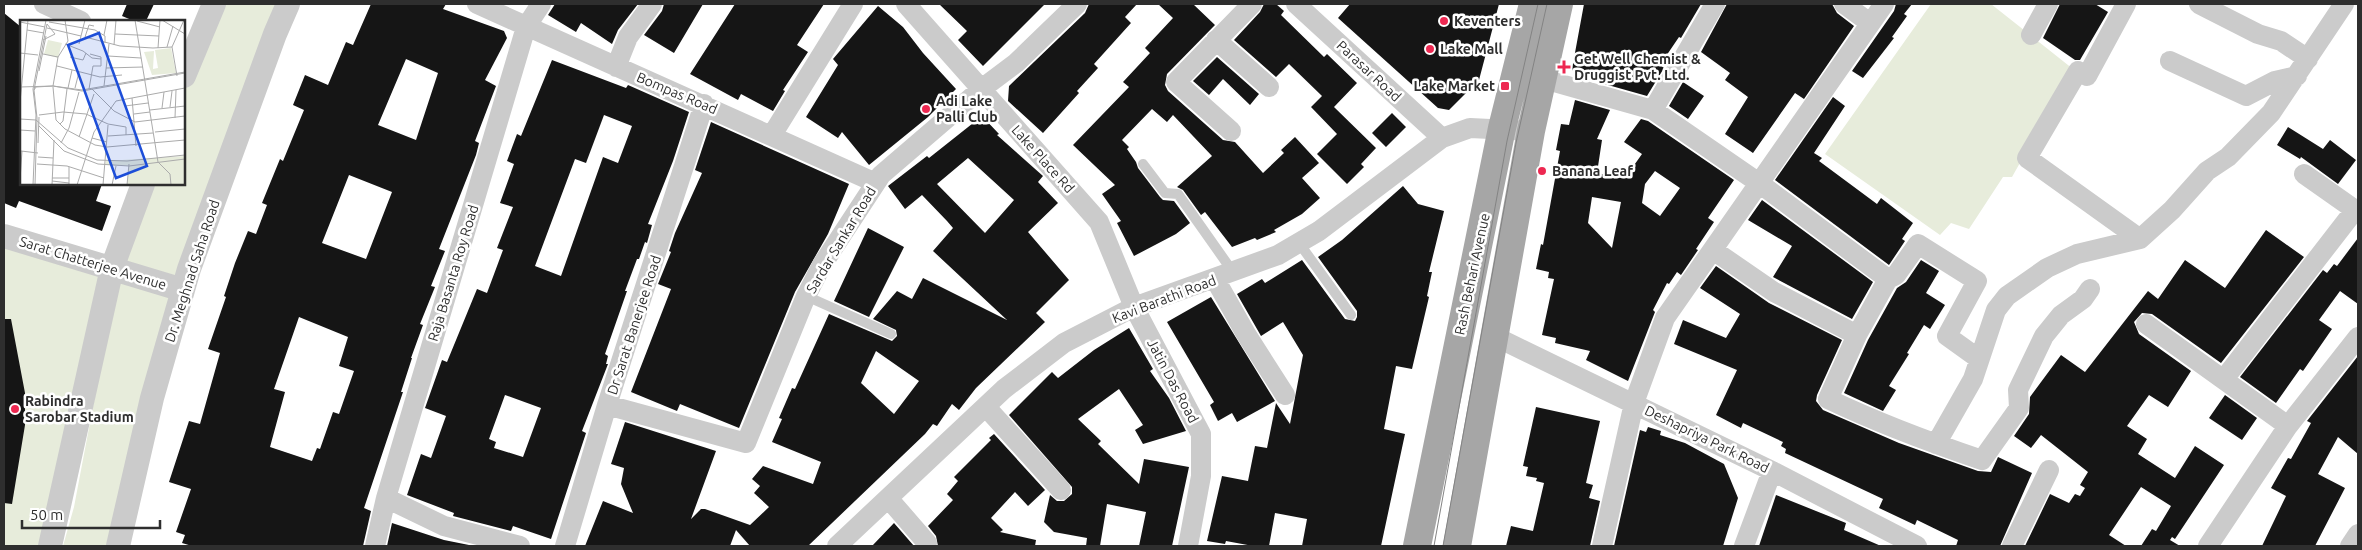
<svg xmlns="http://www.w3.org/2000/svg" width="2362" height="550" viewBox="0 0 2362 550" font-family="Ubuntu,sans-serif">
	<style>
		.green { fill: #e7ecdb }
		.building { fill: #151515; fill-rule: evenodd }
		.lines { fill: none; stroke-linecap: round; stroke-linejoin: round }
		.service { stroke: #cbcbcb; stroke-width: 10 }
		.minor { stroke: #cbcbcb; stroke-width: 20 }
		.tertiary { stroke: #cbcbcb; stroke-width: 24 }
		.primary { stroke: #a6a6a6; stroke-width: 28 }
		.tram { stroke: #838383; stroke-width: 1 }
		.poi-dot { fill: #ed2851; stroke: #fff; stroke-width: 2 }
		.labels { text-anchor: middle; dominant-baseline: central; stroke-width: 5; stroke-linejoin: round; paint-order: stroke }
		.poi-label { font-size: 14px; font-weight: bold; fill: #2e2e2e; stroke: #fff; text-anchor: start }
		.street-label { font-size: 14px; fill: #2e2e2e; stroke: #fff }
		.inset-road { fill: none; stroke: #ababab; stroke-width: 1 }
		.view { fill: #1d4ed8; fill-opacity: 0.15; stroke: #1d4ed8; stroke-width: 2.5 }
		.inset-edge { fill: none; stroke: #2e2e2e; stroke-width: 2.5 }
	</style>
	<rect width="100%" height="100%" fill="#fff"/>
	<!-- green -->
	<path class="green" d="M220 4H283L181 286 116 270 148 184H184V88Z
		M1931 4H1991L2073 69 2012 177H2003L1969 229 1951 223 1940 235 1825 154Z
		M4 241 105 272 40 546H4Z
		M117 280 177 293 113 546H63L74 507Z"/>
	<!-- building -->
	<path class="building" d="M127 4H154L146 21H134L122 16Z
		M371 4H446L443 9 504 31 507 38 485 80 496 86 475 141 479 143 476 155 439 249 445 251 431 286 435 287 420 324 423 325 411 358H412L401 392H403L364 508 371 511 363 546H192L182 543 185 535 176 532 191 489 169 482 189 421 200 424 220 353 208 349 226 297 224 296 235 263 248 231 256 234 267 205 262 203 280 159 283 161 304 110 293 105 305 75 328 85 346 42 353 45ZM406 59 438 73 416 140 378 125ZM349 175 392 192 366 259 322 243ZM299 317 348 337 339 366 354 371 339 414 333 412 320 449 317 448 312 461 270 447 285 392 274 389Z
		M555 4H638L618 30 612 44 581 23 576 32 548 15Z
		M664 4H703L674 53 644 35 662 11Z
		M735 4H824L797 45 808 52 783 90 785 91 773 111 741 94 738 100 690 74Z
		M939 4H1045L983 66 958 40 967 31Z
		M1089 4H1137L1125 17 1131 23 1094 64 1098 68 1077 91 1079 93 1043 133 1008 101 1009 86 1085 13Z
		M1158 4H1193L1215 25 1167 74 1165 85 1168 91 1223 140 1235 142 1263 173 1284 153 1281 150 1295 137 1319 163 1302 178 1320 198 1302 214 1274 230 1276 232 1257 240 1255 238 1232 247 1205 212 1201 215 1183 190 1177 187 1212 156 1173 115 1167 122 1152 109 1122 140 1129 147 1127 149 1136 162 1138 168 1160 197 1163 200 1174 201 1190 223 1176 234 1134 256 1117 223 1121 221 1102 194 1115 185 1073 145 1129 87 1123 82 1150 53 1145 48 1173 18Z
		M1264 4H1276L1284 11 1281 15 1324 57 1327 54 1357 83 1334 107 1376 148 1361 164 1364 167 1347 184 1317 154 1337 134 1311 107 1322 96 1289 64 1276 77 1234 40 1260 12Z
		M1350 4H1499L1479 80 1449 110 1438 108 1338 18Z
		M1584 4H1701L1681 38 1679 37 1660 65 1664 68 1647 96 1576 76 1572 69Z
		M1727 4H1832L1837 13 1854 26 1804 99 1795 93 1753 153 1725 134 1748 97 1725 80 1730 73 1701 52Z
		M1896 4H1912L1904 14 1907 16 1892 37 1894 38 1863 78 1852 71 1894 11Z
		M2060 4H2095L2108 12 2080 60H2075L2043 38Z
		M878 6 903 27 923 53 956 89 928 117 869 165 842 132 838 138 806 117 838 65 833 59Z
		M4 13 21 27V184H102L96 201 111 206 102 231 19 201 16 208 4 203Z
		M1217 57 1259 94 1250 105 1223 79 1209 95 1193 81Z
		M552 60 626 88 628 85 689 112 673 161 648 224 652 225 647 243 645 242 639 259H637L625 291H627L605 354 608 356 606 364H608L582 431 586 433 551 539 513 526 511 531 453 516 454 513 407 495 421 454 431 458 446 416 425 408 442 360 447 362 477 289 487 293 503 250 497 248 513 207 500 203 514 164 507 161 517 134 521 136ZM604 115 632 126 618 163 603 157 561 276 535 266 575 159 586 163ZM505 395 541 408 523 457 494 448 496 442 489 439Z
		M1683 82 1704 96 1688 119 1669 106Z
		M1833 97 1845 106 1814 153 1822 158 1819 161 1877 204 1881 198 1913 223 1902 239 1905 241 1889 265 1775 180Z
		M1575 100 1610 110 1597 139 1602 140 1597 173 1625 178 1642 154 1624 142 1641 119 1648 121 1734 180 1708 218 1714 222 1696 249 1698 250 1681 275 1677 272 1669 284 1667 283 1653 310 1655 312 1628 381 1586 360 1590 351 1555 343 1556 338 1542 335 1554 279 1548 278 1549 272 1536 269 1541 244 1543 245 1560 151 1556 150 1561 124 1569 125ZM1655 171 1680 188 1660 216 1642 203 1645 184ZM1592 197 1621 202 1612 248 1588 223Z
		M1392 113 1406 127 1386 147 1372 133Z
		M982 116 999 134 997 135 1043 176 1038 182 1058 203 1028 232 1069 280 1036 313 1045 322 976 388 959 410 952 404 937 426 933 424 925 434 808 546H750L736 530 730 546H585L603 501 633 513 621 484 624 468 611 464 625 422 716 451 691 519 701 509H705L750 525 769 507 754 493 760 486 752 479 763 466 813 484 821 462 772 442 782 419 779 418 792 388 795 389 829 314 892 341 897 336 896 330 873 319 897 291 912 299 923 278 1007 320 933 251 953 228 947 221 922 195 905 209 888 186 927 156 929 158ZM968 158 1014 200 985 233 937 184ZM876 351 919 381 894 414 861 383Z
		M711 122 849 184 828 234 795 292 739 428 680 404 677 411 631 392 671 289 658 284 671 252 669 251 675 233 702 173 695 170Z
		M2288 127 2323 149 2330 140 2356 160 2338 184 2301 157 2300 159 2277 145Z
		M1403 186 1418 204 1444 211 1429 272H1432L1427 296 1429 297 1412 369 1396 366 1384 429 1405 434 1381 546H1302L1307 519 1275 513 1269 546H1253L1226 541 1225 544 1207 541 1222 476 1248 481 1255 446 1267 448 1276 403 1290 424 1303 355 1283 322 1261 336 1237 294 1262 279 1265 283 1302 260 1345 319 1355 321 1357 317V311L1318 257 1342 240Z
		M1762 200 1873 282 1852 319 1773 277 1792 246 1748 220Z
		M868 228 904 247 869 317 834 301Z
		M2266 230 2304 257 2221 363 2152 314 2142 313 2134 322 2139 334 2191 371 2168 407 2149 395 2127 426 2147 439 2138 454 2175 478 2195 446 2224 465 2175 539 2172 537 2170 540 2180 546H2141L2152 529 2156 531 2171 506 2141 487 2109 535 2126 546H2025L2050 494 2069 503 2075 494 2080 496 2085 488 2080 485 2088 472 2041 435 2031 448 2014 436 2029 414 2030 397 2061 355 2085 372 2148 291 2158 299 2185 260 2225 288Z
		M2358 238V304L2340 291 2319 320 2332 329 2303 371 2300 369 2276 403 2240 377 2323 270 2327 273 2334 264 2337 266Z
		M1921 260 1939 271 1926 293 1945 305 1930 329 1924 325 1907 353 1909 354 1889 386 1896 390 1883 411 1844 393 1868 340 1897 288 1906 282Z
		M1716 266 1769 303 1842 340 1817 395 1816 401 1823 410 1899 443 1978 471 1991 472 1998 457 2032 473 2000 546H1956L1958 540 1917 520 1915 525 1879 508 1883 499 1785 453 1786 449 1781 446 1783 442 1743 423 1741 428 1716 415 1737 370 1674 344 1683 320 1726 338 1740 314 1700 288Z
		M1211 297 1275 401 1237 422 1232 413 1218 421 1210 405 1214 402 1167 322Z
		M4 319H11L25 393V425L12 504 4 503Z
		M1129 328 1153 369 1150 371 1169 398 1186 431 1143 444 1135 430 1143 425 1119 389 1078 419 1101 441 1098 444 1139 484 1144 459 1189 467 1186 481 1172 546H1139L1146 512 1107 504 1100 546H1086L1087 538 1054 532 1044 522 1050 495 1057 501H1064L1072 494V487L1009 415 1052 372 1058 378 1094 350Z
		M2358 356V454L2338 437 2318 474 2345 488 2315 546H2262L2286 496 2271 488 2288 458 2291 459 2311 423 2307 421Z
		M2225 395 2257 418 2242 440 2209 418Z
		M1536 407 1600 421 1586 483 1593 485 1589 498 1600 501 1590 546H1506L1511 526 1533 531 1544 483 1536 481 1537 478 1526 476 1528 467 1523 466Z
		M1648 427 1661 431 1660 435 1685 443 1724 464 1738 498 1723 546H1614L1640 430 1646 432Z
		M994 434 1045 490 1028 506 1015 492 991 518 1003 530 1000 532 1036 540 1035 546H938L936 536 928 526 953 500 947 494 958 481 954 477 991 440 989 438Z
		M1776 495 1846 523 1844 530 1881 546H1759Z
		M392 523 444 540 474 546H387Z
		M894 523 914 546H872Z"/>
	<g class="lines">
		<!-- service -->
		<path class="service" d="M1143 164 1165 193 1178 194 1233 272
			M1299 243 1351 315
			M806 296 891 334"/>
		<!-- minor -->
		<path class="minor" d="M44 4 81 21
			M477 4 876 183
			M906 4 1099 222 1134 307 1201 434V476L1188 546
			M1296 4 1442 138
			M1844 4 1870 23
			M2126 4 2087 76 2078 71 2027 158 2140 239
			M2199 4 2258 34 2281 41 2308 59
			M2031 35 2048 4
			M1216 40 1269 87
			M2170 61 2246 96 2275 81 2297 76
			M616 67 628 37 652 4
			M1529 75 1653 110 1759 183 1888 279 1857 335 1828 399C1878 423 1929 442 1982 460L2019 408 2018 390 2044 336 2061 315 2083 299 2090 289
			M1653 110 1715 4
			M1231 131 1176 82 1252 4
			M772 135 853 4
			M2304 174 2358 212
			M1713 250 1774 292 1857 335
			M1215 279 1246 334 1285 395
			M1888 279 1896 275 1918 244 1977 281 1947 336 1979 359
			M2146 324 2288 426
			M1494 336 1772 471 1917 546
			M2224 379 2355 210
			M607 405 746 443 806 296 822 265 881 175 980 90 1016 63 1077 4
			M986 407 1061 490
			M1936 444 1973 379 1996 310 2007 296 2047 268 2077 254 2140 239 2172 210 2207 171 2228 157 2271 113 2344 4
			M386 498 444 526 520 546
			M888 498 927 543
			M375 546 386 498 526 27 541 4
			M565 546 607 405 704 104
			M837 546 1004 389 1064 343 1134 307 1278 255 1319 231 1442 138 1470 128 1531 131
			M1602 546 1634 403 1665 318 1884 4
			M1744 546 1772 471
			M2012 546 2049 470
			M2208 546 2288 426 2358 337
			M2350 546 2358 534"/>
		<!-- tertiary -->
		<path class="tertiary" d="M184 76 214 4
			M4 236 183 290
			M50 546 112 268 143 184
			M118 546 152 398 189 269 275 34 288 4"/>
		<!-- primary -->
		<path class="primary" d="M1417 546 1502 128 1533 4
			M1457 546 1531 131 1559 4"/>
		<!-- tram -->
		<path class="tram" d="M1434 546 1507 141 1538 4
			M1443 546 1516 143 1547 4"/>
	</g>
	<!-- markers -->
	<g class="poi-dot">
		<circle cx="1444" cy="21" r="5"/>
		<circle cx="1430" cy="49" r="5"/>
		<path d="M1561.5 59.5h5v5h5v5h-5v5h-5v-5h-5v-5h5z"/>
		<rect x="1500" y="81" width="10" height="10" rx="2.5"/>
		<circle cx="926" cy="109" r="5"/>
		<circle cx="1542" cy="171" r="5"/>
		<circle cx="15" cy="409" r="5"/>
	</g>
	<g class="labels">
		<!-- poi labels -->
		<g class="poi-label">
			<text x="1454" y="21">Keventers</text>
			<text x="1440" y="49">Lake Mall</text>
			<text x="1574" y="59">Get Well Chemist &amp;<tspan x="1574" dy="16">Druggist Pvt. Ltd.</tspan></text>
			<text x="1495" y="86" text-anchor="end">Lake Market</text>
			<text x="936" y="101">Adi Lake<tspan x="936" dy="16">Palli Club</tspan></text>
			<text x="1552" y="171">Banana Leaf</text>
			<text x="25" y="401">Rabindra<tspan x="25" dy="16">Sarobar Stadium</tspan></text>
		</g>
		<!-- street labels -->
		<g class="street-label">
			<text transform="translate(1369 71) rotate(43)">Parasar Road</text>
			<text transform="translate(677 93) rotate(23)">Bompas Road</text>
			<text transform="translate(1043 159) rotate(48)">Lake Place Rd</text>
			<text transform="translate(841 240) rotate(-59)">Sardar Sankar Road</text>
			<text transform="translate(93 263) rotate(17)">Sarat Chatterjee Avenue</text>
			<text transform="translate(192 271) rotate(-72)">Dr. Meghnad Saha Road</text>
			<text transform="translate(453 273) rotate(-73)">Raja Basanta Roy Road</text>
			<text transform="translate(1472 274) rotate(-78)">Rash Behari Avenue</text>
			<text transform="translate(1164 299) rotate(-21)">Kavi Barathi Road</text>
			<text transform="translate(634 325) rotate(-72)">Dr Sarat Banerjee Road</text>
			<text transform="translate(1173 381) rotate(62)">Jatin Das Road</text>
			<text transform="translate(1707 439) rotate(26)">Deshapriya Park Road</text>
		</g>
	</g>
	<!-- overview -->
	<g transform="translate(20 20)">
		<rect width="165" height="165" fill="#fff"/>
		<path d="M28 20 42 23 38 38 24 34ZM151 28 156 53 132 55 124 32 134 31 133 49 138 48 135 30ZM165 136V165H107L109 146 85 145 86 141Z" fill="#e7ecdb"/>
		<path class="inset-road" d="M115 0 138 142 150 154 151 165M142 0 165 14M117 1 140 7M0 2 25 7M29 2 75 10 85 16V23M74 6 69 5 65 17 100 26 133 28 152 27 164 0M27 8 61 16M7 10 24 13M95 14 139 16M84 15 87 0M23 20 35 14 27 4M45 24 63 31 72 38 81 39M59 24 65 0M94 25 96 0M147 27 153 6M152 27 157 56M138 28 140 0M0 33 18 35M23 34 38 37M88 36 121 38M50 37 63 40 66 33M37 46 80 57 102 55M86 48 123 47M19 51 26 16M33 66 38 37 48 21 45 0M84 66 89 24M0 67 33 66 62 70 165 52M33 67 36 100 45 109 75 125 87 127 165 120M48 68 52 50M55 68 59 52M69 69 73 46H81V37L70 34M72 69 94 91 115 102 165 96M14 70 16 67 33 66 62 71 165 53M112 78 116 126M0 82 8 0M105 86 128 83M150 87 152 71M142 88 144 72M130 90 165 86M114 94 130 92M19 95 43 92 66 94 88 104 106 107V115M155 98 156 70M0 99 16 100 48 128 77 140 107 141 165 135M40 104 43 101 47 69M19 106 44 131 78 144 109 146 165 139M0 110 15 111M135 112 165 109M88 116 133 113M59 117 74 74M72 118 87 122M18 123 19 97M41 123 49 108 59 72M1 131 18 133M18 137 33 138M17 144 47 146 84 158M49 147V165M32 158H49M0 160 2 131M32 161 49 163M13 165 16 95 13 69 26 0M15 165 17 98 14 70 27 4M32 165 34 120M57 165 74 112 96 81 165 68M83 165 88 105M92 165 96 146M107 165 109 144"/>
		<path class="view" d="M79 13 127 146 96 158 48 25Z"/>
		<rect width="165" height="165" class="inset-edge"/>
	</g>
	<!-- border -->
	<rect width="2362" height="550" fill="none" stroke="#2e2e2e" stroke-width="10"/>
	<!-- scale -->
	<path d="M22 520v8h138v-8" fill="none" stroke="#2e2e2e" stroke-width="2.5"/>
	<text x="30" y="520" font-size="15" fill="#2e2e2e" stroke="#ffffff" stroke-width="4" paint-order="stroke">50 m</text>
</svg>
